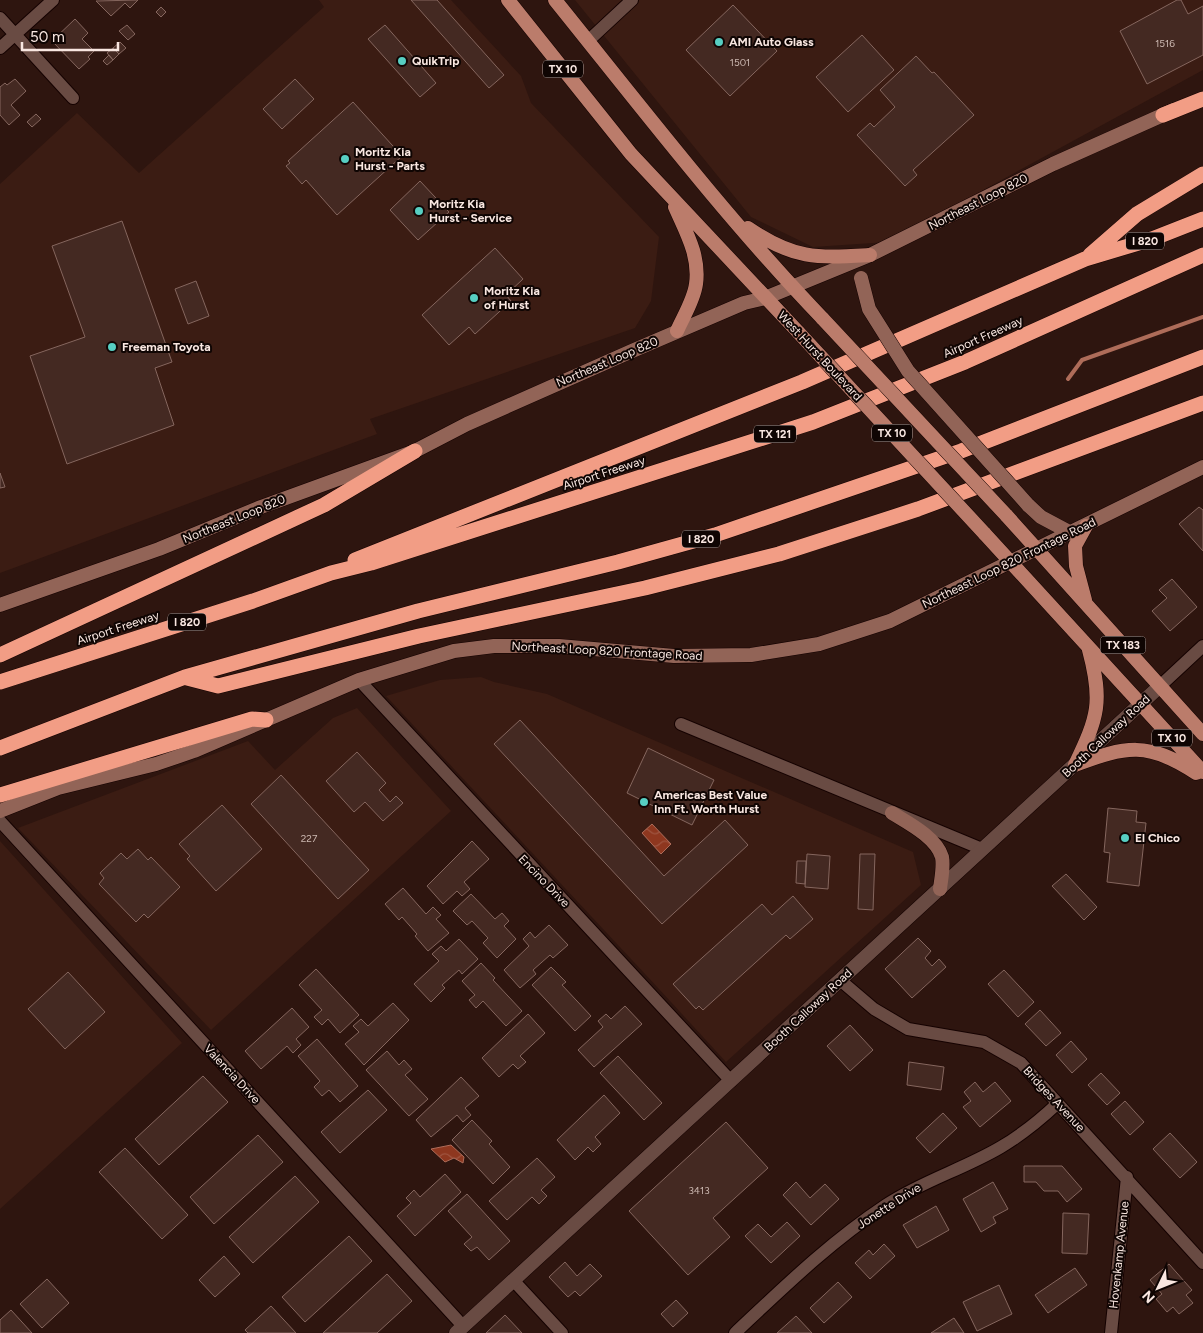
<svg xmlns="http://www.w3.org/2000/svg" width="1203" height="1333" viewBox="0 0 1203 1333" font-family="Figtree,sans-serif">
	<style>
		.built { fill: #3b1c13 }
		.water { fill: url(#water-waves); stroke: #ae6c59 }
		.lines { fill: none; stroke-linecap: round; stroke-linejoin: round }
		.stream { stroke: #ae6c59; stroke-width: 4 }
		.building { fill: #442922; stroke: #85665e }
		.minor-casing { stroke: #150200; stroke-width: 14 }
		.tertiary-casing { stroke: #150200; stroke-width: 15 }
		.secondary-casing { stroke: #150200; stroke-width: 15 }
		.primary-casing { stroke: #150200; stroke-width: 15 }
		.motorway-casing { stroke: #150200; stroke-width: 16 }
		.minor { stroke: #694b43; stroke-width: 12 }
		.tertiary { stroke: #694b43; stroke-width: 14 }
		.secondary { stroke: #926457; stroke-width: 14 }
		.primary { stroke: #bb7c6b; stroke-width: 14 }
		.motorway { stroke: #f29d85; stroke-width: 15 }
		.secondary-bridge-casing { stroke: #150200; stroke-width: 15; stroke-linecap: butt }
		.primary-bridge-casing { stroke: #150200; stroke-width: 15; stroke-linecap: butt }
		.secondary-bridge { stroke: #926457; stroke-width: 14 }
		.primary-bridge { stroke: #bb7c6b; stroke-width: 14 }
		.poi-dot { fill: #57cec2; stroke: #0f0503; stroke-width: 2 }
		.labels { text-anchor: middle; dominant-baseline: central; stroke-width: 4; stroke-linejoin: round; paint-order: stroke }
		.number-label { font-size: 10px; fill: #ccb8b1 }
		.shield { fill: #0f0503; stroke: #b3a39e; stroke-width: 1 }
		.shield-label { font-size: 11px; font-weight: bold; fill: #f9e7e1 }
		.poi-label { font-size: 12px; font-weight: bold; fill: #f9e7e1; stroke: #0f0503; text-anchor: start }
		.street-label { font-size: 12px; fill: #f9e7e1; stroke: #0f0503 }
	</style>
	<defs>
		<pattern id="water-waves" width="16" height="10" patternUnits="userSpaceOnUse" patternTransform="scale(1.25)"><rect width="16" height="10" fill="#8e371f"/><path d="M0 5q4-4 8 0t8 0" fill="none" stroke="#9f543f"/></pattern>
	</defs>
	<rect width="100%" height="100%" fill="#2e150f"/>
	<!-- built -->
	<path class="built" d="M319 0H451L521 76 531 103 659 237 651 301 635 328 370 419 377 434 0 573V184L77 113 139 173 324 7Z
		M575 0H1203V70L888 242 813 247 751 217Z
		M481 677 494 682 547 694 913 852 921 885 726 1062 659 989 386 696 440 680Z
		M357 708 451 811 211 1030 18 828 248 741 275 770 333 718Z
		M0 841 182 1043 0 1209Z"/>
	<!-- water -->
	<path class="water" d="M652 824 671 844 661 854 642 833Z
		M451 1145 464 1157 463 1163 454 1158 445 1162 431 1149Z"/>
	<g class="lines">
		<!-- stream -->
		<path class="stream" d="M1068 379 1082 360 1203 317"/>
	</g>
	<!-- building -->
	<path class="building" d="M138 0 130 8 125 3 111 16 96 1Z
		M411 0H437L504 75 489 88Z
		M1177 0H1181L1188 14 1203 6V55L1147 84 1120 31Z
		M733 5 777 51 730 96 686 50Z
		M161 7 166 12 161 17 156 12Z
		M75 19 88 33 82 39 94 51 88 57 90 59 79 69 52 41Z
		M127 25 135 34 128 40 119 31Z
		M385 25 436 83 420 97 368 39Z
		M862 35 894 70 848 112 816 77Z
		M120 42 126 48 119 54 113 48Z
		M113 48 119 54 113 60 107 53Z
		M109 55 113 60 107 65 103 61Z
		M916 56 932 73 934 72 974 115 913 170 917 175 905 186 857 135 870 123 874 127 895 107 880 90Z
		M15 79 26 91 11 105 20 115 9 125 0 115V87L5 83 7 85Z
		M295 79 314 99 282 129 263 109Z
		M353 102 402 156 337 215 306 180 302 184 286 166 290 163 288 161Z
		M36 114 41 119 32 127 27 122Z
		M420 181 449 212 418 240 390 210Z
		M122 221 172 362 155 368 174 425 67 464 30 356 85 337 52 246Z
		M495 248 523 279 506 295 511 301 475 334 469 327 449 345 422 315Z
		M196 281 209 316 188 324 175 289Z
		M0 473 5 487 0 488Z
		M1199 507 1203 510V551L1179 524Z
		M1172 579 1197 607 1170 631 1152 611 1167 598 1159 590Z
		M520 720 664 876 725 820 748 845 662 924 494 744Z
		M648 748 714 780 692 825 627 793Z
		M357 752 386 783 379 790 390 802 396 796 403 803 383 821 365 802 354 812 326 781Z
		M281 775 369 870 338 899 251 804Z
		M222 805 262 849 216 891 187 859 190 856 179 844Z
		M1108 808 1137 811 1136 822 1146 823 1139 886 1107 882 1110 853 1104 852Z
		M472 841 489 859 464 882 470 889 462 896 457 891 443 904 427 886Z
		M138 849 148 860 151 857 180 887 148 918 144 914 136 922 99 884 104 878 100 873 121 853 127 859Z
		M807 854 830 856 828 889 805 887Z
		M860 854H875L873 910 858 909Z
		M797 861H806L805 884 796 883Z
		M1066 874 1097 907 1084 920 1052 886Z
		M403 888 426 914 433 907 441 915 436 919 449 933 428 951 415 936 417 934 402 917 399 920 385 904Z
		M471 894 495 919 502 913 509 921 504 926 516 939 497 958 483 943 488 938 472 921 467 925 453 911Z
		M793 896 813 919 790 939 786 935 703 1010 699 1006 696 1009 673 984 762 904 772 915Z
		M549 925 568 945 553 958 550 955 533 970 536 974 520 988 504 970 529 946 523 939 530 932 535 938Z
		M918 938 931 951 925 958 932 966 939 959 946 967 912 998 885 969Z
		M459 939 478 959 462 974 459 970 442 985 445 988 431 1002 414 984 439 961 432 954 441 946 446 951Z
		M481 963 495 978 493 980 522 1011 506 1026 483 1001 476 1008 469 1000 475 995 462 981Z
		M551 967 566 982 562 985 591 1016 575 1031 532 985Z
		M316 969 359 1015 340 1033 328 1019 322 1025 314 1017 322 1010 299 985Z
		M1004 970 1034 1002 1018 1017 988 984Z
		M68 972 105 1012 65 1049 28 1009Z
		M393 1003 409 1020 364 1065 345 1044 359 1032 353 1026 361 1019 368 1026Z
		M625 1006 642 1024 594 1067 578 1050 603 1027 598 1021 606 1014 611 1019Z
		M292 1008 309 1027 296 1039 301 1045 293 1053 287 1046 261 1069 245 1051Z
		M1040 1010 1061 1033 1046 1046 1025 1024Z
		M528 1014 545 1033 520 1056 526 1062 518 1069 513 1064 499 1077 482 1058Z
		M850 1025 873 1050 850 1071 827 1046Z
		M317 1039 358 1086 340 1102 329 1090 322 1096 314 1087 320 1081 298 1056Z
		M1071 1041 1087 1059 1072 1073 1056 1055Z
		M387 1051 399 1065 404 1060 412 1069 405 1075 428 1099 409 1116 366 1070Z
		M618 1056 662 1103 644 1120 600 1073Z
		M909 1062 944 1067 941 1090 907 1085Z
		M1101 1073 1120 1093 1107 1105 1088 1085Z
		M203 1076 228 1102 159 1165 135 1139Z
		M461 1077 479 1096 465 1108 471 1115 463 1122 457 1115 431 1137 416 1120Z
		M975 1082 983 1092 995 1082 1011 1101 980 1127 963 1107 971 1101 964 1092Z
		M368 1090 387 1110 340 1153 321 1132Z
		M604 1095 620 1113 595 1137 601 1144 593 1152 588 1147 575 1160 557 1140Z
		M1125 1101 1144 1122 1130 1135 1111 1114Z
		M943 1113 957 1128 930 1153 916 1138Z
		M472 1120 492 1141 489 1144 510 1167 493 1184 452 1140Z
		M726 1122 768 1168 713 1218 730 1237 688 1275 629 1211Z
		M1170 1133 1197 1162 1180 1178 1153 1149Z
		M258 1135 283 1162 214 1224 190 1197Z
		M125 1148 188 1215 162 1239 99 1172Z
		M537 1158 555 1177 541 1190 547 1196 539 1204 532 1197 507 1220 489 1201Z
		M1024 1166H1062L1082 1189 1067 1202 1058 1191H1044L1036 1182H1024Z
		M445 1174 461 1192 415 1236 397 1216 411 1203 406 1198 414 1190 420 1197Z
		M295 1176 319 1202 253 1263 229 1237Z
		M796 1182 810 1198 825 1184 839 1199 811 1225 783 1195Z
		M993 1182 1008 1209 993 1217 996 1223 981 1232 963 1199Z
		M467 1194 510 1241 489 1260 477 1247 471 1251 464 1244 472 1237 448 1211Z
		M936 1206 949 1230 917 1248 903 1225Z
		M1063 1213 1089 1214 1087 1254 1062 1253Z
		M787 1222 800 1236 771 1263 745 1236 758 1224 771 1237Z
		M349 1236 372 1261 305 1322 282 1297Z
		M884 1244 895 1256 870 1279 855 1263 869 1250 873 1255Z
		M224 1256 240 1274 215 1297 199 1280Z
		M565 1262 577 1276 590 1264 602 1276 580 1296 575 1291 568 1297 549 1277Z
		M1169 1264 1192 1290 1186 1295 1193 1303 1179 1314 1173 1307 1167 1312 1156 1299 1162 1294 1150 1280Z
		M1075 1268 1087 1285 1048 1313 1035 1295Z
		M387 1274 412 1301 377 1333H323Z
		M47 1279 69 1303 42 1328 20 1304Z
		M838 1282 852 1297 824 1323 810 1308Z
		M999 1285 1012 1314 977 1331 963 1302Z
		M676 1300 688 1313 673 1327 661 1314Z
		M271 1306 296 1333H248L245 1330Z
		M11 1310 32 1333H0V1320Z
		M505 1315 522 1333H486Z
		M796 1316 812 1333H777Z
		M954 1318 964 1333H931Z"/>
	<g class="lines">
		<!-- minor casing -->
		<g class="minor-casing">
			<path id="minor" d="M0 18 73 98
				M588 41 632 0
				M0 48 53 0
				M359 680 731 1081
				M1160 686 1203 646
				M681 724 982 849
				M0 821 463 1326
				M840 980 874 1009 908 1029 984 1042 1021 1063 1203 1263
				M513 1280 562 1333
				M735 1333C784 1287 830 1242 886 1205 922 1181 964 1169 1001 1147 1023 1134 1040 1120 1058 1103
				M1111 1333 1127 1177"/>
		</g>
		<!-- tertiary casing -->
		<g class="tertiary-casing">
			<path id="tertiary" d="M456 1333 1160 686"/>
		</g>
		<!-- secondary casing -->
		<g class="secondary-casing">
			<path id="secondary" d="M1028 505 1041 517 1071 533
				M0 605 159 549 261 507 415 451 467 424 632 351 744 303 765 298 870 255 1053 164 1174 110
				M0 811 58 788 156 764 194 751 359 680 454 651 494 646H559L674 656 751 655 819 644 890 621 1203 467
				M892 813C908 823 936 837 942 857 944 867 941 879 940 889"/>
		</g>
		<!-- primary casing -->
		<g class="primary-casing">
			<path id="primary" d="M508 0 631 154 799 333
				M555 0C642 108 727 219 823 319
				M675 207C686 232 700 256 696 284 694 300 683 317 677 331
				M748 228C795 260 817 258 870 255
				M1006 515 1203 734
				M984 533 1203 772
				M1085 600 1076 566 1075 546 1086 526
				M1075 765C1126 746 1148 741 1196 773
				M1075 765C1098 717 1103 702 1089 650"/>
		</g>
		<!-- motorway casing -->
		<g class="motorway-casing">
			<path id="motorway" d="M1163 115 1203 99
				M1090 255 1137 214 1203 174
				M355 560 802 382 1085 259 1152 239 1203 219
				M0 655 324 505 415 451
				M187 678 218 686 419 636 645 588 779 554 918 509 1203 403
				M0 682 253 601 331 573 371 563 813 422 965 362 1203 255
				M0 748 185 677 418 611 618 562 715 535 961 451 1203 357
				M0 795 252 719 266 720"/>
		</g>
		<!-- minor -->
		<use href="#minor" class="minor"/>
		<!-- tertiary -->
		<use href="#tertiary" class="tertiary"/>
		<!-- secondary -->
		<use href="#secondary" class="secondary"/>
		<!-- primary -->
		<use href="#primary" class="primary"/>
		<!-- motorway -->
		<use href="#motorway" class="motorway"/>
		<!-- secondary-bridge casing -->
		<g class="secondary-bridge-casing">
			<path id="secondary-bridge" d="M861 278 869 309 908 371 1028 505"/>
		</g>
		<!-- primary-bridge casing -->
		<g class="primary-bridge-casing">
			<path id="primary-bridge" d="M823 319 1006 515
				M799 333 984 533"/>
		</g>
		<!-- secondary-bridge -->
		<use href="#secondary-bridge" class="secondary-bridge"/>
		<!-- primary-bridge -->
		<use href="#primary-bridge" class="primary-bridge"/>
	</g>
	<!-- markers -->
	<g class="poi-dot">
		<circle cx="719" cy="42" r="5"/>
		<circle cx="402" cy="61" r="5"/>
		<circle cx="345" cy="159" r="5"/>
		<circle cx="419" cy="211" r="5"/>
		<circle cx="474" cy="298" r="5"/>
		<circle cx="112" cy="347" r="5"/>
		<circle cx="644" cy="802" r="5"/>
		<circle cx="1125" cy="838" r="5"/>
	</g>
	<g class="labels">
		<!-- number labels -->
		<g class="number-label">
			<text x="1165" y="43">1516</text>
			<text x="740" y="62">1501</text>
			<text x="309" y="838">227</text>
			<text x="699" y="1190">3413</text>
		</g>
		<!-- shield labels -->
		<g class="shield">
			<rect x="543" y="60.5" width="40" height="17" rx="4"/>
			<rect x="1126" y="232.5" width="38" height="17" rx="4"/>
			<rect x="872" y="424.5" width="40" height="17" rx="4"/>
			<rect x="754" y="425.5" width="42" height="17" rx="4"/>
			<rect x="682" y="530.5" width="38" height="17" rx="4"/>
			<rect x="168" y="613.5" width="38" height="17" rx="4"/>
			<rect x="1100.5" y="636.5" width="45" height="17" rx="4"/>
			<rect x="1152" y="729.5" width="40" height="17" rx="4"/>
		</g>
		<g class="shield-label">
			<text x="563" y="69">TX 10</text>
			<text x="1145" y="241">I 820</text>
			<text x="892" y="433">TX 10</text>
			<text x="775" y="434">TX 121</text>
			<text x="701" y="539">I 820</text>
			<text x="187" y="622">I 820</text>
			<text x="1123" y="645">TX 183</text>
			<text x="1172" y="738">TX 10</text>
		</g>
		<!-- poi labels -->
		<g class="poi-label">
			<text x="729" y="42">AMI Auto Glass</text>
			<text x="412" y="61">QuikTrip</text>
			<text x="355" y="152">Moritz Kia<tspan x="355" dy="14">Hurst - Parts</tspan></text>
			<text x="429" y="204">Moritz Kia<tspan x="429" dy="14">Hurst - Service</tspan></text>
			<text x="484" y="291">Moritz Kia<tspan x="484" dy="14">of Hurst</tspan></text>
			<text x="122" y="347">Freeman Toyota</text>
			<text x="654" y="795">Americas Best Value<tspan x="654" dy="14">Inn Ft. Worth Hurst</tspan></text>
			<text x="1135" y="838">El Chico</text>
		</g>
		<!-- street labels -->
		<g class="street-label">
			<text transform="translate(978 202) rotate(-27)">Northeast Loop 820</text>
			<text transform="translate(983 337) rotate(-24)">Airport Freeway</text>
			<text transform="translate(820 356) rotate(47)">West Hurst Boulevard</text>
			<text transform="translate(607 362) rotate(-23)">Northeast Loop 820</text>
			<text transform="translate(604 473) rotate(-18)">Airport Freeway</text>
			<text transform="translate(234 519) rotate(-22)">Northeast Loop 820</text>
			<text transform="translate(1009 563) rotate(-26)">Northeast Loop 820 Frontage Road</text>
			<text transform="translate(118 628) rotate(-18)">Airport Freeway</text>
			<text transform="translate(607 651) rotate(3)">Northeast Loop 820 Frontage Road</text>
			<text transform="translate(1106 736) rotate(-43)">Booth Calloway Road</text>
			<text transform="translate(544 881) rotate(46)">Encino Drive</text>
			<text transform="translate(808 1010) rotate(-43)">Booth Calloway Road</text>
			<text transform="translate(232 1074) rotate(47)">Valencia Drive</text>
			<text transform="translate(1054 1099) rotate(47)">Bridges Avenue</text>
			<text transform="translate(889 1206) rotate(-33)">Jonette Drive</text>
			<text transform="translate(1119 1255) rotate(-84)">Hovenkamp Avenue</text>
		</g>
	</g>
	<!-- north arrow -->
	<g transform="translate(1158 1288) rotate(227)" stroke="#0f0503" stroke-width="4" paint-order="stroke">
	<path d="M0-4L9 19L0 12L-9 19Z" fill="#f9e7e1"/>
	<text y="-8" font-size="14" font-weight="bold" text-anchor="middle" fill="#f9e7e1">N</text>
	</g>
	<!-- scale -->
	<path d="M22 42v8h96v-8" fill="none" stroke="#f9e7e1" stroke-width="2.5"/>
	<text x="30" y="42" font-size="15" fill="#f9e7e1" stroke="#0f0503" stroke-width="4" paint-order="stroke">50 m</text>
</svg>
